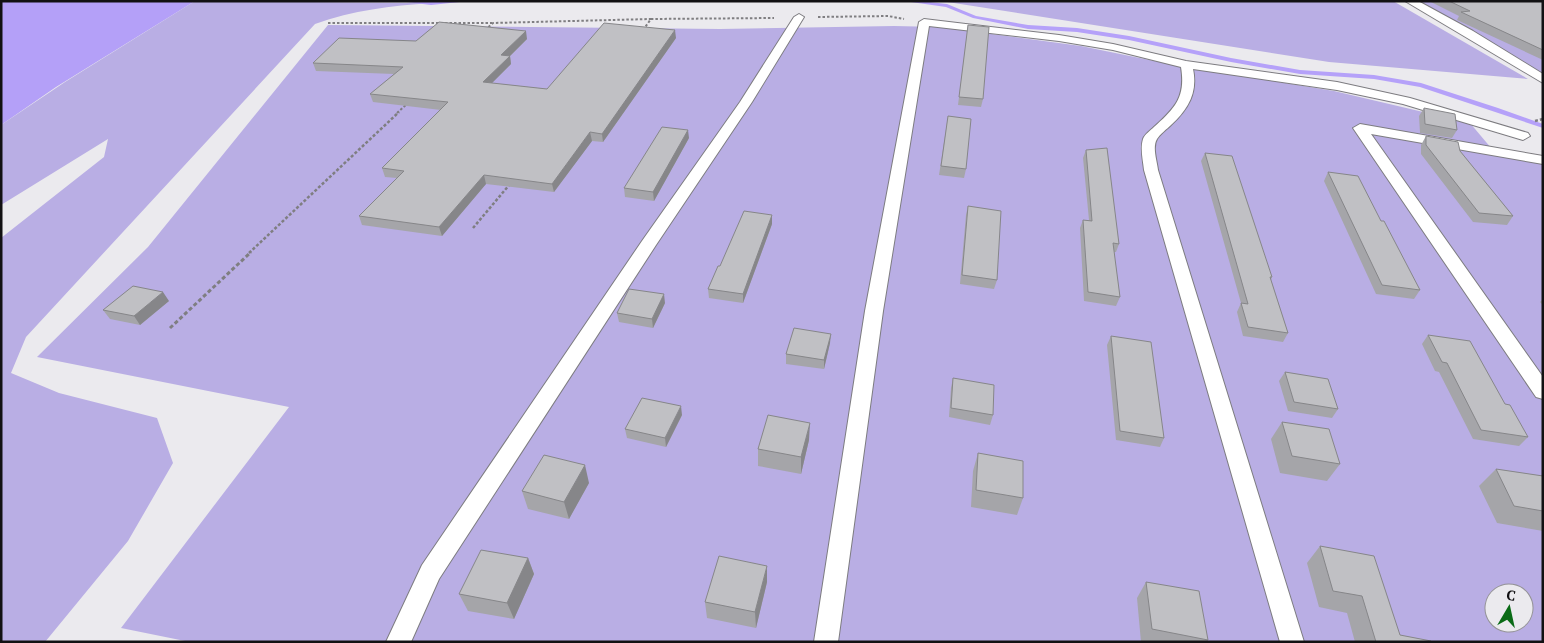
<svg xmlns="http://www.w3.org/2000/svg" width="1544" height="643" viewBox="0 0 1544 643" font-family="'PT Serif',serif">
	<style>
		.green { fill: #b9aee4; fill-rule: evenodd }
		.forest { fill: #b4a0f8 }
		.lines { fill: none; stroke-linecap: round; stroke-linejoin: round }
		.stream { fill: #b5a1f9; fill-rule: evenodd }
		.service-casing { stroke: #7d7c80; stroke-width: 2 }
		.path-far2 { stroke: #7f7e81; stroke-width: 2; stroke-dasharray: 2.5 2; stroke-linecap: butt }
		.path-far1 { stroke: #7f7e81; stroke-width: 2.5; stroke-dasharray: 3 2; stroke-linecap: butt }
		.path { stroke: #7f7e81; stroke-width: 3; stroke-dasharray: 4 2.5; stroke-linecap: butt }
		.service { fill: #fff; fill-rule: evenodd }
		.wall { fill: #a5a5a9 }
		.shaded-wall { fill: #868689 }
		.building { fill: #c0c0c4; stroke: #868689 }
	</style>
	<rect width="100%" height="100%" fill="#ebeaee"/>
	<!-- green -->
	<path class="green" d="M195 1 431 3C391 6 353 10 315 24L26 337 11 373 59 393 157 418 173 463 128 541 45 642H1V238L104 157 108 139 1 205V125L65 82Z
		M941 1H1393L1528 79 1329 62Z
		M1415 1H1543V75Z
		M328 25 720 29 894 26 939 27 1081 46 1169 64 1334 91 1470 123 1497 155 1543 163V642H190L121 628 289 407 37 357 148 247ZM1494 593H1524V623H1494Z"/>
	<!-- forest -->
	<path class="forest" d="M195 1 56 87 1 125V2Z"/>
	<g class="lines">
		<!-- stream -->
		<path class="stream" d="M398 1H469L431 5Z
			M904 1H921L947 4 976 16 1028 25 1077 28 1129 36 1231 58 1300 70 1374 75 1421 83 1498 108 1543 124V128L1420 87 1374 79 1300 74 1231 62 1129 40 1077 32 1028 29 973 18 946 7Z"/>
		<!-- service casing -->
		<g class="service-casing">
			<path id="service" d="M1405 1H1418L1473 31 1543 74V83Z
				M799 14 804 17 752 102 656 245 439 579 411 642H386L422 565 642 241 740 102 794 17Z
				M924 19 1059 35 1113 44 1186 61 1337 82 1410 98 1528 133 1530 136 1523 140 1403 104 1337 90 1193 69C1198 93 1188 109 1171 125 1167 129 1160 134 1157 139 1152 147 1157 161 1158 170L1304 642H1280L1144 170C1143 160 1140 149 1143 139 1145 134 1150 131 1154 127 1175 108 1186 97 1181 67L1113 50 1059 41 929 26 883 311 838 642H814L865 311 919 22Z
				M1360 124 1543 156V164L1371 134 1543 377V399L1536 397 1353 128Z"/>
		</g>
		<!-- path-far2 -->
		<path class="path-far2" d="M818 17 888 16 904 19
			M328 23H492
			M485 30 493 23 651 19
			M643 30 651 19 774 18
			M397 113 408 103"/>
		<!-- path-far1 -->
		<path class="path-far1" d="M1535 121 1543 119
			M473 228 510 184
			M249 253 399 112"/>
		<!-- path -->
		<path class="path" d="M170 328 251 252"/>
		<!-- service -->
		<use href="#service" class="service"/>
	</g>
	<!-- wall -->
	<path class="wall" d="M1429 1H1543V60L1457 20 1459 16Z
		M968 25 983 99 981 107 958 105Z
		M676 38 603 142 592 141 554 192 486 184 442 236 362 225 359 216 397 178 385 177 382 168 441 110 373 102 370 94 394 74 316 71 313 63 416 41 527 39 510 56 511 64 492 83 547 89Z
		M1424 108 1457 130 1452 138 1420 133 1419 116Z
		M948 116 966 169 964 178 939 175Z
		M1426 136 1460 151 1513 216 1507 225 1473 222 1421 154V145Z
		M689 138 654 201 625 197 624 188Z
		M1086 150 1119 244 1116 252H1114L1120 297 1116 306 1084 301 1080 228 1083 220H1089L1083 158Z
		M1205 153 1272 277 1271 280 1288 333 1283 342 1243 336 1237 312 1241 303 1201 161Z
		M1328 172 1381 221 1420 290 1414 299 1376 294 1324 181Z
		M968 206 997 280 994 289 960 284 966 215Z
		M772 224 743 303 709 298 708 289 720 266Z
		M1543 299V305L1540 302Z
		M169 301 140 325 110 319 103 310Z
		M665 303 653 328 619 322 617 313Z
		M1428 335 1505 404 1528 437 1519 446 1473 439 1439 372 1435 371 1422 344Z
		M1111 336 1164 438 1160 447 1116 440 1107 345Z
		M830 343 824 369 786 364V354Z
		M1285 372 1338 409 1332 418 1288 411 1279 381Z
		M953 378 993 415 990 425 949 417 951 388Z
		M682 415 666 447 627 438 625 429Z
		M1282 422 1340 464 1327 481 1280 473 1271 439Z
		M809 440 801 474 758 466V449Z
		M978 453 1023 498 1017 515 971 507 973 471Z
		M1496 469 1543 476V531L1497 523 1479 486Z
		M589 483 569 519 528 509 522 491Z
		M1320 546 1400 635 1431 642H1355L1347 613 1319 607 1307 563Z
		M528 558 534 574 514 619 468 611 459 594Z
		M767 582 756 628 707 618 705 602Z
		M1146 582 1208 640 1207 642H1141L1137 598Z"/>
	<!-- shaded-wall -->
	<path class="shaded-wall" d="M675 30 676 38 603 142 602 134Z
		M526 31 527 39 503 63 501 55Z
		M510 56 511 64 485 90 483 82Z
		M688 130 689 138 654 201 653 192Z
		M590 132 592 141 554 192 552 184Z
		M484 175 486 184 442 236 439 227Z
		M772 215V224L743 303V294Z
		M163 292 169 301 140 325 134 316Z
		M664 294 665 303 653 328 652 319Z
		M831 334 830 343 824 369V360Z
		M681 406 682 415 666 447 665 438Z
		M810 423 809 440 801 474V457Z
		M585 465 589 483 569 519 564 502Z
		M528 558 534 574 514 619 507 603Z
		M767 566V582L756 628 755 612Z"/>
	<!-- building -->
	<path class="building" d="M1449 1H1543V50L1461 12 1470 11Z
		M439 22 526 31 501 55 510 56 483 82 547 89 604 23 675 30 602 134 590 132 552 184 484 175 439 227 359 216 404 171 382 168 448 102 370 94 403 67 313 63 339 38 416 41Z
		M968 25 989 27 983 99 959 97Z
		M1424 108 1455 114 1457 130 1425 124Z
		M948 116 971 119 966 169 941 166Z
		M662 127 688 130 653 192 624 188Z
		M1426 136 1458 142 1460 151 1513 216 1479 213 1426 145Z
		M1107 148 1119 244 1113 243 1120 297 1088 292 1083 220 1092 221 1086 150Z
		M1205 153 1232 156 1272 277H1270L1288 333 1248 327 1241 303 1248 304Z
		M1328 172 1358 176 1381 221H1384L1420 290 1382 285Z
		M968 206 1001 211 997 280 962 275Z
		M744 211 772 215 743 294 708 289 718 266H720Z
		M133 286 163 292 134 316 103 310Z
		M629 289 664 294 652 319 617 313Z
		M794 328 831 334 824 360 786 354Z
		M1428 335 1470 341 1505 404 1510 405 1528 437 1481 430 1447 363 1442 362Z
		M1111 336 1151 342 1164 438 1120 431Z
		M1285 372 1328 379 1338 409 1294 402Z
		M953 378 994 385 993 415 951 408Z
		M642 398 681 406 665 438 625 429Z
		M768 415 810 423 801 457 758 449Z
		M1282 422 1329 429 1340 464 1292 456Z
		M978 453 1023 461V498L976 490Z
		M544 455 585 465 564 502 522 491Z
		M1496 469 1543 476V511L1514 506Z
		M1320 546 1374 556 1400 635 1431 641V642H1376L1362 596 1333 591Z
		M481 550 528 558 507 603 459 594Z
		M719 556 767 566 755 612 705 602Z
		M1146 582 1199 591 1208 640 1152 629Z"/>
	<!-- border -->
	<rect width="1544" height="643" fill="none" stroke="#121113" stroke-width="5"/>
	<!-- north arrow -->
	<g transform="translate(1509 608) rotate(9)"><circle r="24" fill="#ebeaee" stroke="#949396"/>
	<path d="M0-4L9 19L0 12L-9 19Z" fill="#0a6b16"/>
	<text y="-8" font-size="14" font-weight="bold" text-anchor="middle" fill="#121113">С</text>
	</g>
</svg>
